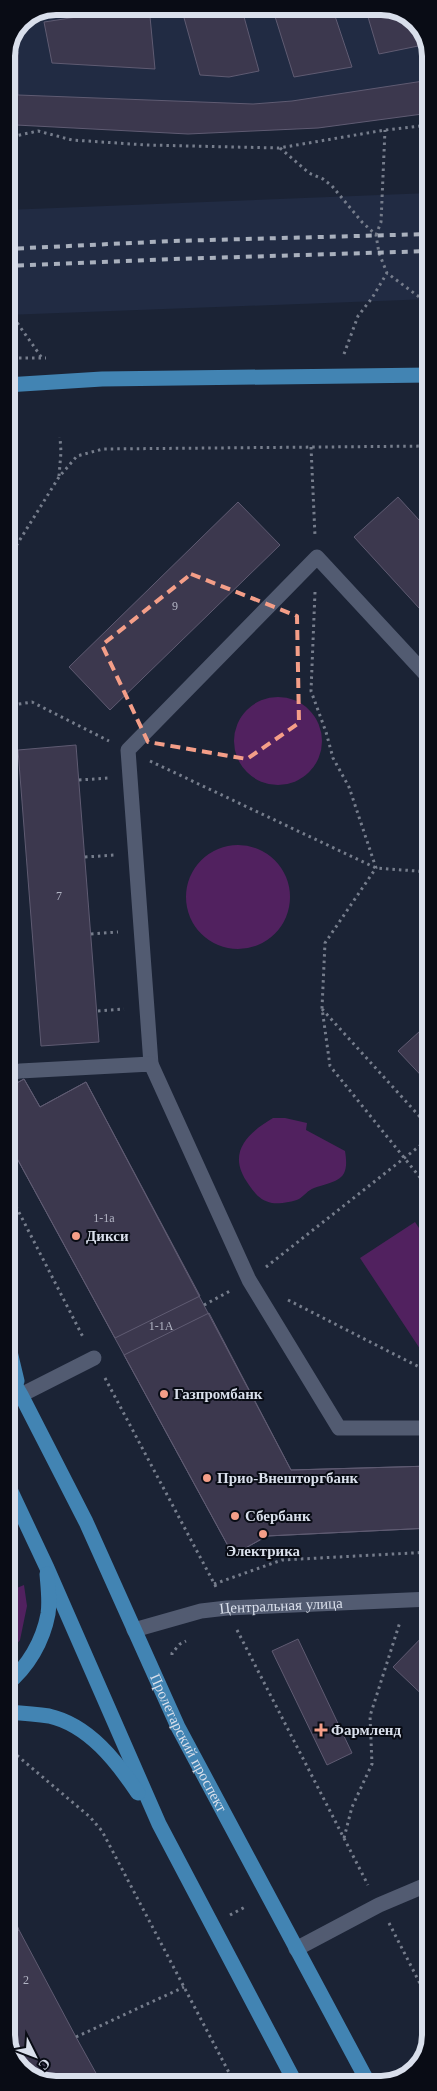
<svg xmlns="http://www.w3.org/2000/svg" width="437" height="2091" viewBox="0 0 437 2091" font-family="Georgia,serif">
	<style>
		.built { fill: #212b43 }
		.green { fill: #51215f }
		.building { fill: #3c384e; stroke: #5f5b72 }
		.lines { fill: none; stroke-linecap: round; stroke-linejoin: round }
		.path { stroke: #767d8c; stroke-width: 3; stroke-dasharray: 2.5 4; stroke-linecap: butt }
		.minor { stroke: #525b71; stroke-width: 15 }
		.major { stroke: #4284b3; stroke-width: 15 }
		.rail { stroke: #a9b0bd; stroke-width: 4; stroke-dasharray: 6 6; stroke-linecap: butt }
		.marked { fill: none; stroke: #f49e88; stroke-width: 4; stroke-dasharray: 10 6; stroke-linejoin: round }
		.poi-dot { fill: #f49e88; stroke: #090c15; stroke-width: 2 }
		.labels { text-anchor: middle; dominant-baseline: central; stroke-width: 4; stroke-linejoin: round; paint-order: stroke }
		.number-label { font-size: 12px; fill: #b2b5c4 }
		.poi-label { font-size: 15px; font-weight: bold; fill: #d9dfeb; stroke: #090c15; text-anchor: start }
		.street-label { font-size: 15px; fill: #d9dfeb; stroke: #090c15 }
		.rim { fill: none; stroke: #d9dfeb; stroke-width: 6 }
	</style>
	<rect width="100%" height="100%" fill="#1b2335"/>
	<!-- built -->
	<path class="built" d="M56 6 387 7 416 21 430 49V113L318 128 188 134 16 125 6 115V55L21 21Z
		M430 193V299L6 315V210Z"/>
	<!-- green -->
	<path class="green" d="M234 741a44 44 0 1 1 88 0a44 44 0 1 1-88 0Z
		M186 897a52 52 0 1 1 104 0a52 52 0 1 1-104 0Z
		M273 1118H285L307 1123 306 1130 345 1151C350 1181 338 1180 314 1188 308 1190 304 1196 299 1199 292 1202 280 1204 272 1203 261 1201 255 1194 249 1185 226 1154 246 1134 273 1118Z
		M415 1222 431 1246 430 1364 360 1258Z
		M24 1585 27 1606 20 1640 7 1656V1592Z"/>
	<!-- building -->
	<path class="building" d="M149 6 155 69 52 63 44 22Z
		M185 6H241L259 71 229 77 200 75 181 7Z
		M272 7H332L352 67 294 77Z
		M365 7H387L416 21 428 44 379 54Z
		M8 52H18V95L253 104 292 101 430 80V113L318 128 188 134 16 125 6 115Z
		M398 497 430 532V620L354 537Z
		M238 502 280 545 110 710 69 667Z
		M76 745 99 1042 41 1046 18 750Z
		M431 1021V1086L398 1051Z
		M24 1079 40 1107 86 1082 200 1296 115 1338 7 1140 6 1089Z
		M24 1079 40 1107 86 1082 291 1470 431 1466V1528L267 1536 233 1555 7 1140 6 1089Z
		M209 1313 291 1470 431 1466V1528L267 1536 233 1555 124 1355Z
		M431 1628V1703L393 1667Z
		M298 1639 352 1753 327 1765 272 1651Z
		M7 1886 10 1896 7 1899Z
		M7 1901 19 1930 7 1936Z
		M19 1930 76 2037 102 2084H50L36 2078 7 2024V1936Z"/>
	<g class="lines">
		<!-- path -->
		<path class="path" d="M6 138 38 131 72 140 146 145 279 148 385 130 430 125
			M280 148 309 173 323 179 332 186 362 222 376 235 379 253 387 273 430 305
			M376 235 381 222 385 130
			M6 307 42 358
			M344 354 358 316 372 298 387 273
			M6 358H46
			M311 447 315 536
			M59 476 61 452 60 437
			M6 562 59 477 77 456 103 449 430 446
			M315 592 311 691 326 732 333 758 349 787 376 868 325 943 322 1008 330 1066 431 1191
			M6 706 32 702 109 741
			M150 761 376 868 430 872
			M79 780 109 778
			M85 857 115 855
			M91 934 118 932
			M322 1009 431 1129
			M98 1011 124 1009
			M7 1189 84 1339
			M266 1267 431 1137
			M288 1300 431 1373
			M204 1305 230 1291
			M105 1378 216 1587
			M214 1584 282 1560 431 1552
			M237 1630 368 1885
			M172 1655V1653L180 1644 186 1641
			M7 1747 90 1817 102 1831 235 2084
			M344 1838 352 1807 372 1764 370 1716 400 1622
			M230 1915 247 1906
			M389 1923 431 2005
			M76 2037 184 1987
			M20 2069 28 2064"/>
		<!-- minor -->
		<g class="minor">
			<path d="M151 1064 128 750 317 557 430 679"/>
			<path d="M6 1074 20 1071 151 1064 249 1280 339 1428H431"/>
			<path d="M21 1395 94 1358"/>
			<path id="s1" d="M134 1630 201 1611 227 1608 431 1599"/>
			<path d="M296 1949 379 1905 431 1883"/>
		</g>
		<!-- major -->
		<g class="major">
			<path d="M6 385 102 379 430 375"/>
			<path d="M7 1339 17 1381"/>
			<path id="s2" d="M7 1371 21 1395 86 1522 178 1727 369 2084"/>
			<path d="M7 1483 47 1568 159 1824 296 2084"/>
			<path d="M7 1684C28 1667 43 1641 48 1614 50 1601 48 1587 47 1574"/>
			<path d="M7 1712C21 1713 35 1714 49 1716 89 1725 117 1762 138 1793"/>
		</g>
		<!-- rail -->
		<path class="rail" d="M6 249 173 241 430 234
			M6 266 174 259 430 251"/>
	</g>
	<!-- marked area -->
	<path class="marked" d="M191 574 297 616 299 723 247 759 148 742 102 645Z"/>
	<!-- markers -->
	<g class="poi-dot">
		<circle cx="76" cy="1236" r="5"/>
		<circle cx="164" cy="1394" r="5"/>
		<circle cx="207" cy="1478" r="5"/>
		<circle cx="235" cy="1516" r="5"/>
		<circle cx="263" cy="1534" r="5"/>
		<path d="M318.5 1722.5h5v5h5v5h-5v5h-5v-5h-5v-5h5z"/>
	</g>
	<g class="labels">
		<!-- number labels -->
		<g class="number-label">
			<text x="175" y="606">9</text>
			<text x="59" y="896">7</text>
			<text x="104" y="1218">1-1а</text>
			<text x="161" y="1326">1-1А</text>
			<text x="26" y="1980">2</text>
		</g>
		<!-- poi labels -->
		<g class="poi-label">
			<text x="86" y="1236">Дикси</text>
			<text x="174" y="1394">Газпромбанк</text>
			<text x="217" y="1478">Прио-Внешторгбанк</text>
			<text x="245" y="1516">Сбербанк</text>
			<text x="263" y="1551" text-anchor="middle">Электрика</text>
			<text x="331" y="1730">Фармленд</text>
		</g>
		<!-- street labels -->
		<g class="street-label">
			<text stroke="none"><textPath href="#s1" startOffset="150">Центральная улица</textPath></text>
			<text stroke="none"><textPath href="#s2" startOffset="414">Пролетарский проспект</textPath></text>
		</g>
	</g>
	<!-- crop -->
	<path d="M0 0H437V2091H0ZM56 15H381A41 41 0 0 1 422 56V2035A41 41 0 0 1 381 2076H56A41 41 0 0 1 15 2035V56A41 41 0 0 1 56 15Z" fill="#090c15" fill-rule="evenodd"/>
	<path class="rim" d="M56 15H381A41 41 0 0 1 422 56V2035A41 41 0 0 1 381 2076H56A41 41 0 0 1 15 2035V56A41 41 0 0 1 56 15Z"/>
	<!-- north arrow -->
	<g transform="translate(35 2056) rotate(132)" stroke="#090c15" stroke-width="4" paint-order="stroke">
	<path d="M0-4L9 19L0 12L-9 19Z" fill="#d9dfeb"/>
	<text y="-8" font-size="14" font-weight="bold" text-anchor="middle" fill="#d9dfeb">С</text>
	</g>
</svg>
